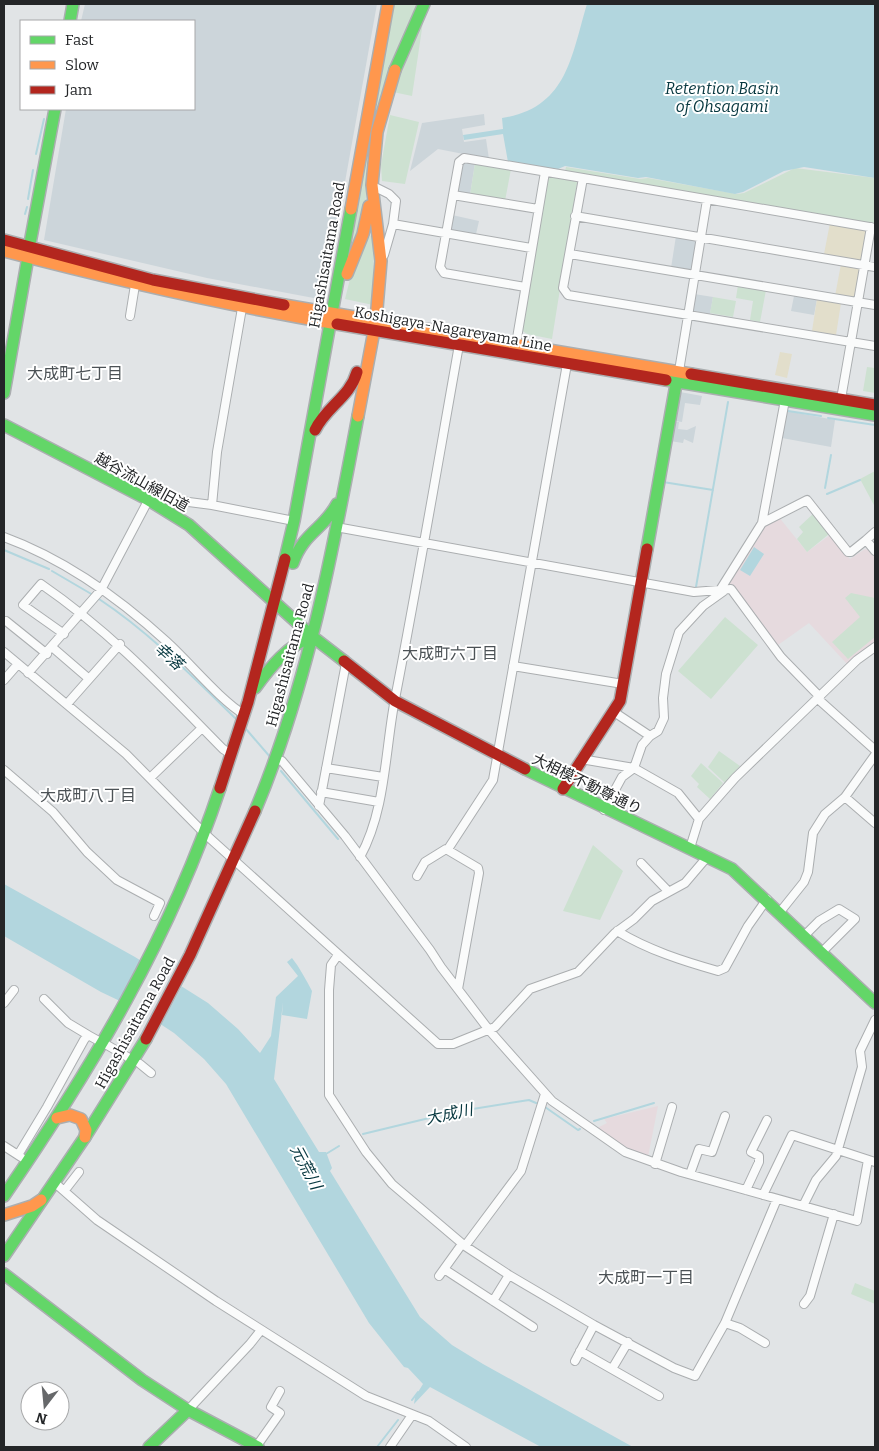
<svg xmlns="http://www.w3.org/2000/svg" width="879" height="1451" viewBox="0 0 879 1451" font-family="Bitter,'Noto Sans JP',serif">
	<style>
		.built { fill: #ccd5da }
		.education { fill: #e6dade }
		.green { fill: #cde1d1 }
		.sand { fill: #e2decb }
		.water { fill: #b2d6de }
		.pier { fill: #e1e4e6 }
		.lines { fill: none; stroke-linecap: round; stroke-linejoin: round }
		.stream { stroke: #b2d6de; stroke-width: 2 }
		.street-casing { stroke: #abaeb0; stroke-width: 10 }
		.fast-casing { stroke: #abaeb0; stroke-width: 14 }
		.slow-casing { stroke: #abaeb0; stroke-width: 14 }
		.jam-casing { stroke: #abaeb0; stroke-width: 14 }
		.street { stroke: #fafbfb; stroke-width: 8 }
		.fast { stroke: #63d668; stroke-width: 11 }
		.slow { stroke: #ff974d; stroke-width: 11 }
		.jam { stroke: #b3261e; stroke-width: 11 }
		.labels { text-anchor: middle; dominant-baseline: central; stroke-width: 4; stroke-linejoin: round; paint-order: stroke }
		.street-label { font-size: 15px; fill: #242628; stroke: #fff }
		.water-label { font-size: 16px; font-style: italic; fill: #05363e; stroke: #fff }
		.neighbourhood-label { font-size: 16px; fill: #4c5256; stroke: #fff }
	</style>
	<rect width="100%" height="100%" fill="#e1e4e6"/>
	<!-- built -->
	<path class="built" d="M85 4H377L325 293 319 299 207 278 44 240 66 109H194V21H81Z
		M484 114 485 125 462 129 464 142 486 139 489 159 438 149 410 171 422 123Z
		M464 161 475 163 470 195 458 193 456 190 461 163Z
		M452 215 479 221 476 234 453 231 450 227Z
		M676 236 694 239 697 243 693 269 690 272 671 268Z
		M694 294 713 297 710 314 694 311 692 308Z
		M794 296 817 299 814 315 791 311Z
		M680 392 702 396 700 405 685 403 682 422 675 421Z
		M787 411 835 420 831 447 782 438Z
		M673 422H679L678 429 687 430 696 426 693 443 684 439 683 443 670 441Z"/>
	<!-- education -->
	<path class="education" d="M778 516 807 552 830 535 850 559 865 549 869 550 875 558V641L847 664 809 623 778 645 730 584V580L766 522Z
		M658 1106 648 1157 618 1144 597 1128 607 1123 604 1119Z"/>
	<!-- green -->
	<path class="green" d="M391 4H421L369 174 362 226 349 256Z
		M423 22 412 96 393 92Z
		M390 115 419 122 405 184 382 181 381 165Z
		M475 163 511 169 505 201 470 195Z
		M566 167 640 179 648 178 737 194 744 193 795 168 875 178V224L565 171Z
		M549 175 576 180 577 183 552 339 527 334 521 330Z
		M374 231 373 305 345 299 356 255Z
		M738 285 766 290 760 322 750 320 753 301 736 298Z
		M713 297 736 301 733 317 710 313Z
		M867 367 875 368V393L863 391Z
		M875 471V507L860 479Z
		M814 513 829 534 807 552 797 539 803 532 799 527Z
		M851 593 875 598V637L848 659 832 642 860 617 845 598Z
		M725 617 758 645 711 699 678 671Z
		M719 751 740 766 725 783 708 767Z
		M701 763 723 783 710 799 697 787 699 784 691 776Z
		M593 845 623 871 600 920 563 911Z
		M855 1283 875 1291V1304L851 1294Z"/>
	<!-- sand -->
	<path class="sand" d="M830 223 865 230 868 234 863 258 858 261 824 254Z
		M841 264 858 267 861 270 857 296 852 299 835 296Z
		M817 299 841 303 836 335 812 331Z
		M780 352 792 354 787 378 775 375Z"/>
	<!-- water -->
	<path class="water" d="M587 4H875V178L804 167 784 171 743 192 735 194 646 177 638 178 565 166 558 169 508 162 503 134 464 140 463 135 503 129 502 118C567 108 571 57 587 4Z
		M754 547 764 554 750 576 740 570Z
		M4 884 135 957 208 1003 238 1029 260 1053 271 1036 276 997 298 976 287 962 292 958C300 968 306 980 312 991L307 1019 282 1015 283 1002 274 1079 319 1152H326L332 1168 330 1171 420 1317 452 1345 483 1364 633 1447H541L430 1387 414 1404 415 1397 423 1384 408 1368 404 1367 369 1323 226 1084 204 1059 174 1033 139 1010 101 992 4 936Z"/>
	<!-- pier -->
	<path class="pier" d="M142 958 183 984 160 1027 118 1003Z"/>
	<g class="lines">
		<!-- stream -->
		<path class="stream" d="M36 154 44 119
			M28 199 33 170
			M25 214 27 207
			M788 411 821 416
			M828 418 875 425
			M663 482 713 490
			M825 488 831 455
			M827 494 860 480
			M4 550 49 569
			M52 571 93 595
			M696 587 728 402
			M99 599C149 632 192 676 235 718
			M246 729 271 758
			M281 771 338 839
			M545 1107 578 1130 580 1129
			M594 1121 654 1103
			M363 1134 454 1112 529 1100 536 1103
			M326 1154 339 1146
			M412 1400 418 1392
			M377 1447 398 1420"/>
		<!-- street casing -->
		<g class="street-casing">
			<path id="street" d="M373 186 389 194 396 201 393 224 384 255
				M453 195 538 209
				M575 216 875 267
				M393 224 531 248
				M875 228 583 178 563 288 568 295 875 346
				M570 254 875 305
				M525 287 444 273 440 267 459 162 464 158 583 178
				M130 316 135 285
				M516 344 545 172
				M679 371 707 200
				M841 399 871 227
				M212 505 217 452 242 308
				M762 523 785 400
				M336 527 694 592 731 589 781 657 820 697
				M4 537C64 559 120 599 167 642 189 662 221 701 245 715
				M866 540 875 532
				M720 590 762 523 807 500 848 552H851L866 540 875 551
				M6 621 47 654
				M64 634 23 605 41 584C112 633 163 688 223 749L231 754
				M52 647 88 678
				M4 652 126 754 204 833 438 1044H453L495 1027 530 989 578 972 615 933 634 919 652 901 685 883 708 856
				M513 666 623 684
				M28 673 101 590 150 497 212 505 294 521
				M4 680 18 664
				M818 699 875 750
				M67 704 120 644
				M614 712 650 736
				M581 759 634 768 678 793 699 819
				M276 760 282 761 345 836 430 950 441 967 489 1030 552 1101 625 1152 681 1172 857 1221 868 1160
				M326 768 383 777
				M4 770 53 812 87 852 117 880 160 903 154 916
				M150 778 202 728
				M321 792 379 802
				M845 797 875 823
				M319 806 346 663
				M604 810 622 777 634 768 642 745 650 736 658 731 664 718 663 698 666 674 679 632 703 606 724 591
				M690 848 699 819 735 778 857 660 875 647
				M448 849 493 780 567 364
				M360 857C386 810 385 750 395 699 418 581 438 463 459 345
				M641 863 667 890
				M417 876 425 862 446 849 478 868 479 873 458 989
				M780 912 804 882 808 872 813 833 825 814 845 797 875 755
				M617 931C648 950 683 961 718 971L725 968 748 926 767 899
				M804 936 819 921 839 909 855 919 821 953
				M338 955 331 965 329 990V1095L366 1152 392 1184 465 1246 509 1275 594 1325 674 1368 695 1376 725 1323 777 1199
				M44 999 68 1023 88 1035
				M4 1003 14 990
				M107 1045 131 1059
				M140 1064 151 1073
				M4 1146 21 1157
				M18 1155 47 1107 84 1040 88 1035 97 1040
				M655 1164 672 1107
				M690 1174 699 1149 712 1152 725 1116
				M55 1183 97 1220 216 1301 366 1396 429 1421 466 1447
				M65 1190 79 1172
				M746 1190 759 1162V1156L751 1152 767 1120
				M763 1195 792 1135 875 1162
				M803 1206 816 1180 836 1156 862 1067 860 1051 875 1020
				M465 1246 521 1171 545 1094
				M444 1269 533 1327
				M439 1276 462 1244
				M493 1301 509 1275
				M804 1304 810 1296 834 1214
				M725 1323 740 1328 765 1343
				M580 1351 659 1396
				M575 1361 594 1325
				M612 1369 628 1342
				M188 1410 250 1344 261 1330
				M256 1447 280 1413 271 1407 280 1391
				M390 1447 412 1415"/>
		</g>
		<!-- fast casing -->
		<g class="fast-casing">
			<path id="fast" d="M70 21 73 4
				M395 70 424 4
				M28 254 55 109
				M666 380 875 415
				M4 393 28 257
				M4 425 147 499 189 525 313 637 344 661
				M647 549 678 373
				M285 559 294 521 351 209
				M293 563C303 533 324 529 337 504
				M255 688C269 669 289 643 313 637
				M525 769 732 869 875 1003
				M255 811C308 685 333 550 358 416
				M4 1196C92 1068 171 936 220 788
				M4 1256 85 1137 146 1039
				M4 1274 142 1380 188 1410 258 1447
				M149 1447 188 1410"/>
		</g>
		<!-- slow casing -->
		<g class="slow-casing">
			<path id="slow" d="M351 209 388 4
				M4 251C115 280 225 305 337 324
				M347 274 363 234 369 206
				M284 305 691 374
				M358 416 376 320 381 261 372 185 377 132 395 70
				M57 1118 70 1115 81 1119 86 1130 85 1137
				M4 1215 32 1206 41 1200"/>
		</g>
		<!-- jam casing -->
		<g class="jam-casing">
			<path id="jam" d="M4 240 153 280 284 305
				M337 324 666 380
				M691 374 875 405
				M315 430C326 407 350 397 357 372
				M344 661 395 701 525 769
				M220 788 248 702 285 559
				M563 789 620 701 647 549
				M146 1039 190 955 255 811"/>
		</g>
		<!-- street -->
		<use href="#street" class="street"/>
		<!-- fast -->
		<use href="#fast" class="fast"/>
		<!-- slow -->
		<use href="#slow" class="slow"/>
		<!-- jam -->
		<use href="#jam" class="jam"/>
	</g>
	<g class="labels">
		<!-- street labels -->
		<g class="street-label">
			<text transform="translate(327 255) rotate(-80)">Higashisaitama Road</text>
			<text transform="translate(453 329) rotate(10)">Koshigaya-Nagareyama Line</text>
			<text transform="translate(142 482) rotate(29)">越谷流山線旧道</text>
			<text transform="translate(290 655) rotate(-75)">Higashisaitama Road</text>
			<text transform="translate(587 784) rotate(26)">大相模不動尊通り</text>
			<text transform="translate(135 1023) rotate(-61)">Higashisaitama Road</text>
		</g>
		<!-- water labels -->
		<g class="water-label">
			<text x="722" y="88">Retention Basin<tspan x="722" dy="18">of Ohsagami</tspan></text>
			<text transform="translate(169 656) rotate(42)">幸落</text>
			<text transform="translate(449 1114) rotate(-12)">大成川</text>
			<text transform="translate(306 1167) rotate(62)">元荒川</text>
		</g>
		<!-- neighbourhood labels -->
		<g class="neighbourhood-label">
			<text x="75" y="373">大成町七丁目</text>
			<text x="450" y="653">大成町六丁目</text>
			<text x="88" y="795">大成町八丁目</text>
			<text x="646" y="1277">大成町一丁目</text>
		</g>
	</g>
	<!-- border -->
	<rect width="879" height="1451" fill="none" stroke="#242628" stroke-width="10"/>
	<!-- legend -->
	<rect x="20" y="20" width="175" height="90" fill="#ffffff" stroke="#a7a8a9"/>
	<rect x="30" y="36" width="25" height="8" fill="#63d668" stroke="#a7a8a9"/>
	<text x="65" y="45" font-size="15" fill="#242628">Fast</text>
	<rect x="30" y="61" width="25" height="8" fill="#ff974d" stroke="#a7a8a9"/>
	<text x="65" y="70" font-size="15" fill="#242628">Slow</text>
	<rect x="30" y="86" width="25" height="8" fill="#b3261e" stroke="#a7a8a9"/>
	<text x="65" y="95" font-size="15" fill="#242628">Jam</text>
	<!-- north arrow -->
	<g transform="translate(45 1406) rotate(196)"><circle r="24" fill="#ffffff" stroke="#a7a8a9"/>
	<path d="M0-4L9 19L0 12L-9 19Z" fill="#66686a"/>
	<text y="-8" font-size="14" font-weight="bold" text-anchor="middle" fill="#242628">N</text>
	</g>
</svg>
